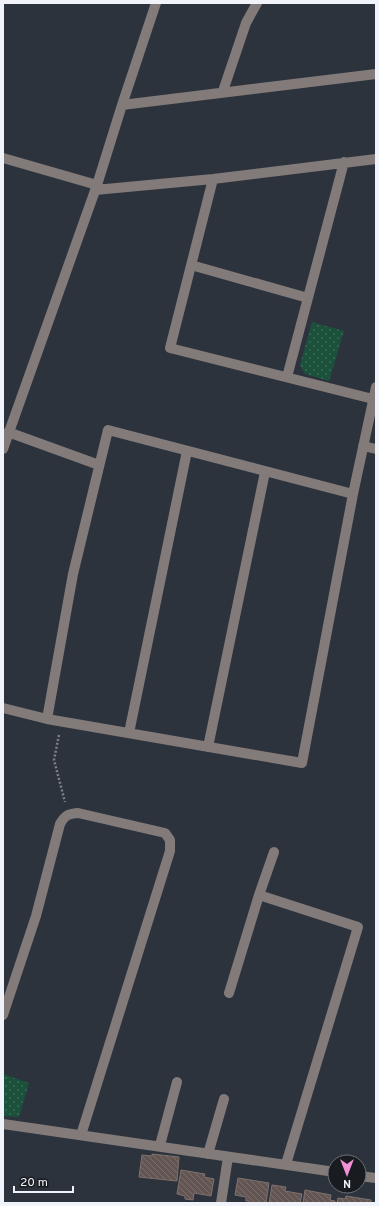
<svg xmlns="http://www.w3.org/2000/svg" width="379" height="1206" viewBox="0 0 379 1206" font-family="Overpass,sans-serif">
	<style>
		.park { fill: url(#park-dots) }
		.building { fill: url(#building-back-hatch); stroke: #7f716e }
		.lines { fill: none; stroke-linecap: round; stroke-linejoin: round }
		.path { stroke: #7a7f88; stroke-width: 2.5; stroke-dasharray: 2 2; stroke-linecap: butt }
		.minor { stroke: #827b7a; stroke-width: 10 }
	</style>
	<defs>
		<pattern id="park-dots" width="8" height="8" patternUnits="userSpaceOnUse"><rect width="8" height="8" fill="#1b503a"/><path d="M2 2h.1M6 6h.1" fill="none" stroke="#3c6a57" stroke-width="1.8" stroke-linecap="round"/></pattern>
		<pattern id="building-back-hatch" width="6" height="6" patternUnits="userSpaceOnUse"><rect width="6" height="6" fill="#635552"/><path d="M-1 5l2 2M0 0l6 6M5-1l2 2" fill="none" stroke="#7a6e6c"/></pattern>
	</defs>
	<rect width="100%" height="100%" fill="#2d333d"/>
	<!-- park -->
	<path class="park" d="M312 322 344 331 329 381 305 374 300 365Z
		M3 1074 29 1083 19 1117 3 1116Z"/>
	<!-- building -->
	<path class="building" d="M152 1154 179 1157 177 1181 139 1177 142 1155 152 1156Z
		M181 1170 205 1174 204 1177 214 1179 211 1196 194 1193 193 1200 185 1199V1196L177 1194Z
		M238 1178 269 1183 266 1203H249V1201H246V1197L235 1195Z
		M272 1185 286 1187 285 1191 302 1194 300 1203H269Z
		M305 1190 331 1195 330 1200 335 1201V1203H303Z
		M346 1196 371 1200V1203H337L338 1198 345 1199Z"/>
	<g class="lines">
		<!-- path -->
		<path class="path" d="M59 735 54 760 65 802"/>
		<!-- minor -->
		<path class="minor" d="M223 91 246 23 257 3
			M122 105 376 74
			M3 158 97 185
			M213 179 170 348 373 399
			M95 190 213 179 376 159
			M191 265 308 298
			M287 377 344 162
			M8 432 99 465
			M363 446 376 449
			M3 449 97 185 122 105 156 3
			M3 708 47 719 302 763 353 494 376 387
			M47 719 73 574 108 430 353 494
			M129 733 187 451
			M208 747 265 472
			M259 895 274 852
			M229 993 259 895 358 927 286 1164
			M3 1015 36 916 60 824C65 815 68 814 78 813L165 833 170 840V851L81 1135
			M3 1124 335 1172
			M160 1145 177 1082
			M208 1154 224 1099
			M359 1176 376 1178
			M221 1203 228 1157"/>
	</g>
	<!-- border -->
	<rect width="379" height="1206" fill="none" stroke="#f0f4fa" stroke-width="8"/>
	<!-- north arrow -->
	<g transform="translate(347 1174) rotate(180)"><circle r="19" fill="#181b1f" stroke="#6e7277"/>
	<path d="M0-3L7 15L0 10L-7 15Z" fill="#f391d5"/>
	<text y="-6" font-size="11" font-weight="bold" text-anchor="middle" fill="#f0f4fa">N</text>
	</g>
	<!-- scale -->
	<path d="M14 1186v6h59v-6" fill="none" stroke="#f0f4fa" stroke-width="2"/>
	<text x="20" y="1186" font-size="12" fill="#f0f4fa" stroke="#181b1f" stroke-width="3" paint-order="stroke">20 m</text>
</svg>
